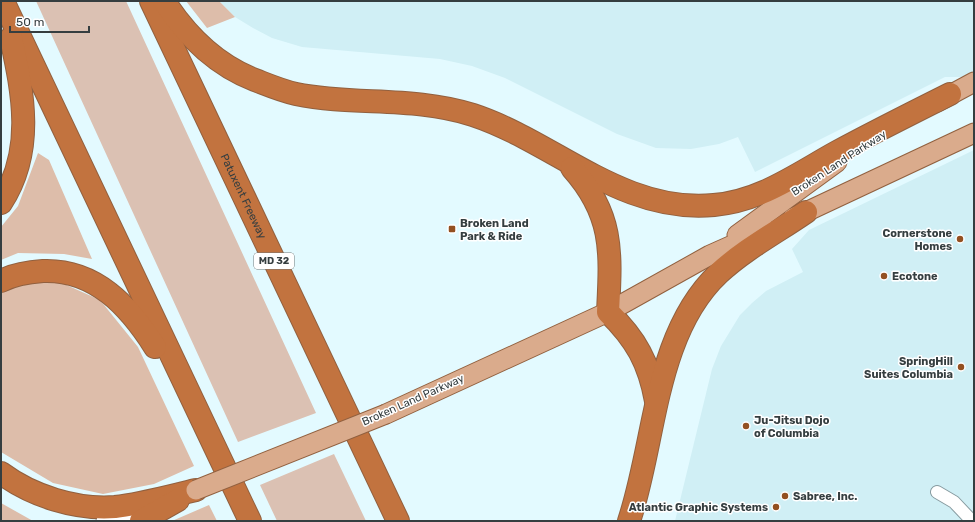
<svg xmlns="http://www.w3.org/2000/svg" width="975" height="522" viewBox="0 0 975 522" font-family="Rubik,sans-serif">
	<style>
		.built { fill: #d0eff5 }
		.green { fill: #dbc1b3 }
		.forest { fill: #ddbdaa }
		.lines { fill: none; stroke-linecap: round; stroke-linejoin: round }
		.street-casing { stroke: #879ba0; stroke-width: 14 }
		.secondary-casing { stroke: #879ba0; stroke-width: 19 }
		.primary-casing { stroke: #91603f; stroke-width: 21 }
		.highway-casing { stroke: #91603f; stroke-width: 24 }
		.street { stroke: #fff; stroke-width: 12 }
		.secondary { stroke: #fff; stroke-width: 17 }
		.primary { stroke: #daab8c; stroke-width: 19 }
		.highway { stroke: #c2733f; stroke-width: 22 }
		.primary-bridge-casing { stroke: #91603f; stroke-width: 21; stroke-linecap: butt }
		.primary-bridge { stroke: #daab8c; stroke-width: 19 }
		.poi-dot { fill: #935021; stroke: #fff; stroke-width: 1.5 }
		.labels { text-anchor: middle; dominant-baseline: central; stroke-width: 3; stroke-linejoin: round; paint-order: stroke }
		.shield { fill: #fff; stroke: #727879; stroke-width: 1 }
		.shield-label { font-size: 10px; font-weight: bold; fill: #353e40 }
		.street-label { font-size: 11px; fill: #353e40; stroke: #fff }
		.poi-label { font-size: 11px; font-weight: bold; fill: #353e40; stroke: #fff; text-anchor: start }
	</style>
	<rect width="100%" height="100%" fill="#e3faff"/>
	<!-- built -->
	<path class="built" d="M219 1H974V71L962 77H945L755 172 738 137 719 144 691 149 656 148 617 134 505 78 472 66 440 59 302 47 272 38 253 28 235 17Z
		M974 150V521H675L712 369 721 346 740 315 752 303 766 291 803 272 792 249 809 230Z"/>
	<!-- green -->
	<path class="green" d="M36 1H126L316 413 238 442Z
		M334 454 366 521H277L260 485Z"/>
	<!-- forest -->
	<path class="forest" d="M186 1H219L235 17 207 28Z
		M38 153 49 160 92 259 64 254 18 253 1 260V227L18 206Z
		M53 279 100 300 138 347 194 466 154 484 103 494 53 483 1 452V290Z
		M1 503 33 521H1Z
		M209 505 217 521H172Z"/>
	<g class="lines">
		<!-- street casing -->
		<g class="street-casing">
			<path id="street" d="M937 492 954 502 972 521"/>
		</g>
		<!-- secondary casing -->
		<g class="secondary-casing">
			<path id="secondary" d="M105 521 136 511"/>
		</g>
		<!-- primary casing -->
		<g class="primary-casing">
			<path id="primary" d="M937 102 974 82
				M793 218 974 133
				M737 235 837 162
				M386 414 608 312 710 255 766 230"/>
		</g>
		<!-- highway casing -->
		<g class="highway-casing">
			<g id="highway">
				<path d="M3 1 250 521"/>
				<path id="s1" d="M151 1 398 521"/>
				<path d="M164 1C186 35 216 65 255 80 268 85 282 91 296 94 355 106 413 96 473 115 555 142 622 214 714 205 761 201 797 174 837 152 874 132 912 113 950 94"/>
				<path d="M572 168C614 215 611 252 608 312 636 339 649 363 656 401"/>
				<path d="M1 203C35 151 23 93 11 38"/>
				<path d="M1 281C14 274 29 272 43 271 95 269 129 306 155 347"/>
				<path d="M1 473C32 496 76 510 115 507 142 504 170 496 196 490"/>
				<path d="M141 521 178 500"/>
				<path d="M629 521C656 441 654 334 719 273 745 249 777 232 806 212"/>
			</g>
		</g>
		<!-- street -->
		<use href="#street" class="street"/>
		<!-- secondary -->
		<use href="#secondary" class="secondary"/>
		<!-- primary -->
		<use href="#primary" class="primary"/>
		<!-- highway -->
		<use href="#highway" class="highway"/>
		<!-- primary-bridge casing -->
		<g class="primary-bridge-casing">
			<path id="primary-bridge" d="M196 490 386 414"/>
		</g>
		<!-- primary-bridge -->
		<use href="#primary-bridge" class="primary-bridge"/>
	</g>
	<!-- markers -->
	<g class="poi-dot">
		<rect x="448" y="225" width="8" height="8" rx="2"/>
		<circle cx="960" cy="239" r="4"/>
		<circle cx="884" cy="276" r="4"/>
		<circle cx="961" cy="367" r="4"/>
		<circle cx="746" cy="426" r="4"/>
		<circle cx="785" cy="496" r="4"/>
		<circle cx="776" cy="507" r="4"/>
	</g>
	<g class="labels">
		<!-- shield labels -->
		<rect class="shield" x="254" y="253" width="40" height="16" rx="3"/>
		<g class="shield-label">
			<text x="274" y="261">MD 32</text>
		</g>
		<!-- street labels -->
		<g class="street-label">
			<text transform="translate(839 163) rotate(-33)">Broken Land Parkway</text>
			<text stroke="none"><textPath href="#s1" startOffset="216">Patuxent Freeway</textPath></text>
			<text transform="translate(413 400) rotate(-24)">Broken Land Parkway</text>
		</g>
		<!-- poi labels -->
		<g class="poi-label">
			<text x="460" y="223">Broken Land<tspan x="460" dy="13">Park &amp; Ride</tspan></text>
			<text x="952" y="233" text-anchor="end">Cornerstone<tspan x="952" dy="13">Homes</tspan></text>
			<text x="892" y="276">Ecotone</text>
			<text x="953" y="361" text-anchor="end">SpringHill<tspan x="953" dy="13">Suites Columbia</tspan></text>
			<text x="754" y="420">Ju-Jitsu Dojo<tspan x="754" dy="13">of Columbia</tspan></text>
			<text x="793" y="496">Sabree, Inc.</text>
			<text x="768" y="507" text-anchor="end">Atlantic Graphic Systems</text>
		</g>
	</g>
	<!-- border -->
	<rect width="975" height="522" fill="none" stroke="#353e40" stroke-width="4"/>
	<!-- scale -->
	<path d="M10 26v6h79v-6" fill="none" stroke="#353e40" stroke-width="2"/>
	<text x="16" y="26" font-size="12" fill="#353e40" stroke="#ffffff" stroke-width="3" paint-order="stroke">50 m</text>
</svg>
